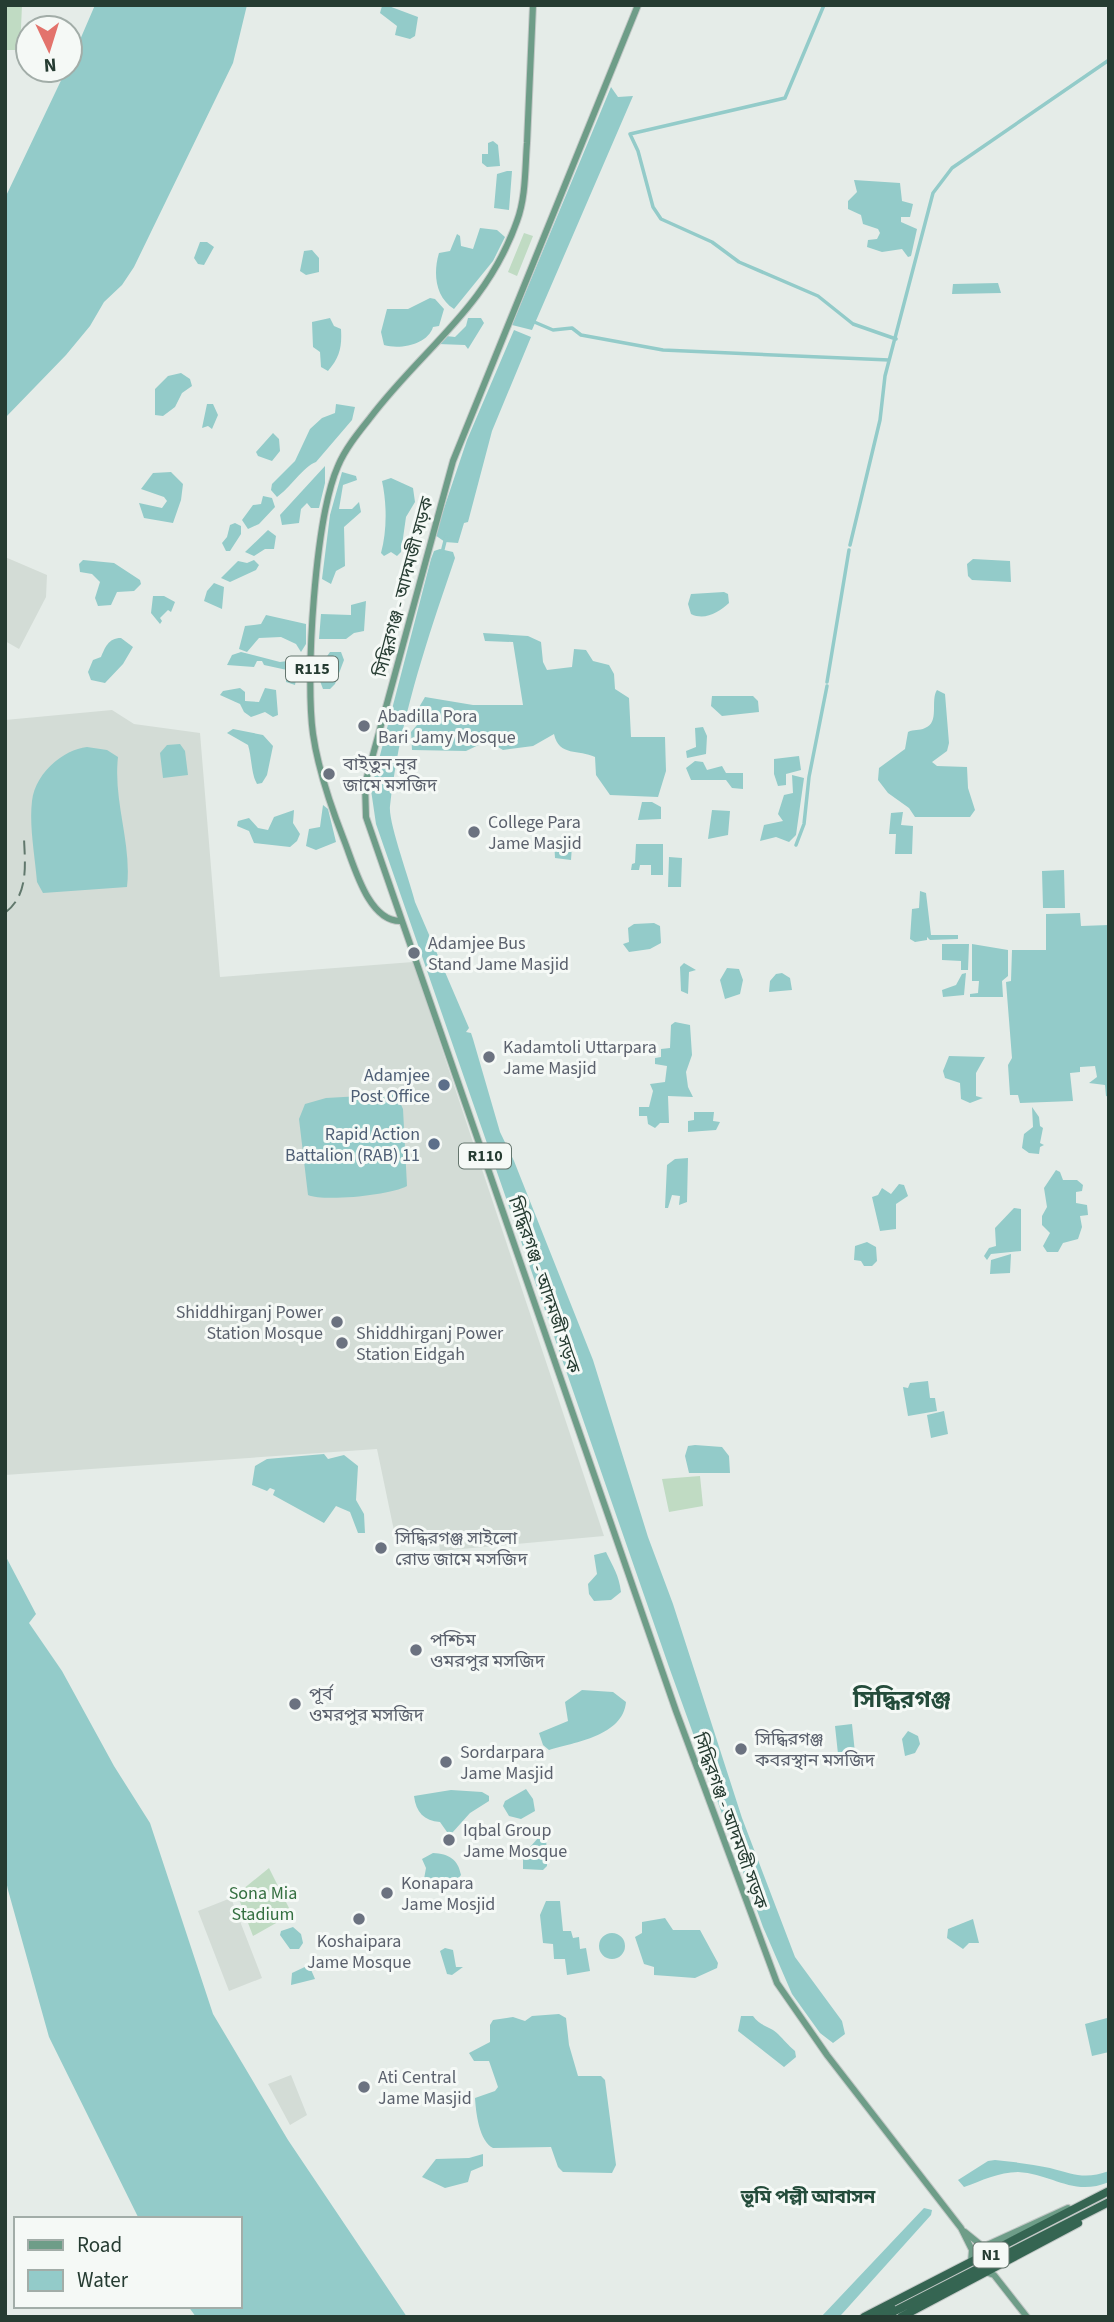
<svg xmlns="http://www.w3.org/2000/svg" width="1114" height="2322" viewBox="0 0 1114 2322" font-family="'Source Sans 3','Noto Sans Bengali',sans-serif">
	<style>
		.built { fill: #d3dcd6 }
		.green { fill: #c0dbc3 }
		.water { fill: #93cbc9 }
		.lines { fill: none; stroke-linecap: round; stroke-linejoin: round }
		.canal { stroke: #93cbc9; stroke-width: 3.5 }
		.major-casing { stroke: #c2c8c6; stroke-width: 8 }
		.highway-casing { stroke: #c2c8c6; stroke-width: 10 }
		.major { stroke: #6e9d88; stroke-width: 6 }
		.highway { stroke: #356552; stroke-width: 8 }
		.rail { stroke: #61786d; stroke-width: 2; stroke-dasharray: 14 7; stroke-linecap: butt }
		.worship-dot { fill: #6b7280; stroke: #f5f9f6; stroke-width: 2.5 }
		.service-dot { fill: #5c6f8a; stroke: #f5f9f6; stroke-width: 2.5 }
		.labels { text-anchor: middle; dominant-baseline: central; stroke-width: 6; stroke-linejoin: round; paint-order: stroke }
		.shield { fill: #f5f9f6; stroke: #64756d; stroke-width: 2 }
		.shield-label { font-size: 16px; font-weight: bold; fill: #263c32 }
		.street-label { font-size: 18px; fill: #263c32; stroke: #f5f9f6 }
		.worship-label { font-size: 18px; fill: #5b616d; stroke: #f5f9f6; text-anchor: start }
		.service-label { font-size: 18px; fill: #4e5e75; stroke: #f5f9f6; text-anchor: end }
		.park-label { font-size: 18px; fill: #346f40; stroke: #f5f9f6 }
		.neighbourhood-label { font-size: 19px; font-weight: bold; fill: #244c3b; stroke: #f5f9f6 }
		.district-label { font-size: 24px; font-weight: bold; fill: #244c3b; stroke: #f5f9f6 }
	</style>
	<rect width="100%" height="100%" fill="#e5ece8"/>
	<!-- built -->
	<path class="built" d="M5 557 47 575 46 597 19 649 5 641Z
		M112 710 134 724 200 733 220 977 413 962 604 1536 440 1551 439 1543 397 1545 377 1449 5 1475V720Z
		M231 1898 262 1978 229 1991 198 1911Z
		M291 2075 307 2115 290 2125 268 2084Z"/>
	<!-- green -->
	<path class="green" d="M5 5H22L20 50H5Z
		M524 233 533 236 517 276 508 272Z
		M700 1476 703 1506 669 1512 662 1479Z
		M269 1868 292 1914 253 1936 237 1894Z"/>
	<!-- water -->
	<path class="water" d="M95 5H247L233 63 134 267 122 285 104 302 90 326 66 355 5 418V198L66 70H70V63Z
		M386 5 418 17 415 36 410 39 395 35 397 26 380 13 382 6Z
		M611 87 618 97 633 96 532 330 512 325Z
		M493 141 498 145 500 166 487 167 482 163V154H488V143Z
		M507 171H512L509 210 494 208 497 174Z
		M854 180 900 183 902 201 913 204 910 217H901V222L917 229 911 256 908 257 902 249 882 252 867 247 868 240 877 239 880 233 878 229 863 224 861 215 848 209V201L857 192Z
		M480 228 497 230 505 237 493 261 454 309C435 297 433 273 439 253L450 251 457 234 460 236 461 246 473 249Z
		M200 242H207L214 247 204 265 198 264 194 258Z
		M312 250 319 258V272L306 275 300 271 304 251Z
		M998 283 1001 293 952 294 953 284Z
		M430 298 435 299 444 309 439 326 433 327C428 344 401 350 384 345L381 332 387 309H408Z
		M330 318 334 326 341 329C342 347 340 357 328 371L321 367 320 352 313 347 312 322Z
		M468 318H481L484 323 468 349 465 345 438 344 446 336 455 337 466 326Z
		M514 330 531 337 492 431 468 522 464 523 458 543 445 542 435 535 467 440Z
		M181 373 190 379 192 386 182 393 175 407 163 416 155 415V389L168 376Z
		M207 404H213L218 415 212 429 208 426 202 428Z
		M336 404 355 407 352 420 316 462C304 466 289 489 277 497L271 490 272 484 295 461 310 429 322 418 335 413Z
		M273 433 279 439 280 451 272 461 258 456 256 452Z
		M325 466V483L319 508H311L307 503 301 509 299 523 282 525 280 515Z
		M171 472 183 484 181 500 173 523 144 518 139 503 162 508 167 501 164 497 141 489 153 473Z
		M342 472 356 476 357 480 343 485 339 509H352L359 502 361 512 344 527 345 566 336 571 331 584 322 579 330 515Z
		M391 478 413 488 415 502 406 517 401 552 397 556 391 552 384 556 381 553C387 531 387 504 382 481Z
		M263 496 272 498 275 507 259 524 248 529 242 520 253 505 261 504Z
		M235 523 241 526V534L230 551H226L222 543 227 537 230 525Z
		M268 530 276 536 274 549H265L254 556 245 552Z
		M440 549 453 552 455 558C428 637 399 722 390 806 388 822 410 881 415 902L469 1028 466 1032 471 1033 473 1039 500 1132 514 1161 593 1360 648 1537 673 1604 742 1818 795 1957 842 2021 845 2034 833 2043 820 2033 792 1994 763 1927 669 1667 376 824 371 790 431 559 434 551Z
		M973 559 1010 561 1011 582 972 580 968 576 967 564Z
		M83 560 114 563 140 580 141 584 134 591 117 592 111 605 98 606 95 598 100 582 92 574 80 572 79 564Z
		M254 560 259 565 256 570 230 582 221 578 238 561 247 563Z
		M214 583 224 587 222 609 204 601 207 591Z
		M724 592 728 594 729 603C719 612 705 621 691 614L688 604 691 594Z
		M153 596H164L175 602 171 612 168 610 160 618 162 621 160 624 151 613Z
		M366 601 364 631 354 633 346 639H319L321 614 351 615V605Z
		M266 615 306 624V644L301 652 296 644 281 637 259 638 247 652 239 649 245 626 261 624Z
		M483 633 528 636 541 642 543 662 547 670 572 667 574 649 586 650 593 661 609 665 614 674 615 689 629 698 631 737H665L666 771 658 797 610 795 596 775 595 757C579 749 559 757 554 734L533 746 503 750 487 741 466 751 412 750 411 732 417 725 418 709 425 697 473 705H523L513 642 485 641Z
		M121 638 133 647 123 664 105 683 91 680 88 672 93 660 101 657C105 648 108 638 121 638Z
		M241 652 280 662 295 660 303 668 297 674 295 685 286 682 287 670 264 665 262 661H257L254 667 227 665 232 655Z
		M330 652H341L344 660 335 684 330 689H323L320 681 326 678V672L318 669Z
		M240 688 245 692V701L259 702 265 688 276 690 278 715 273 717 265 712 251 717 244 712 240 704 220 695 223 691Z
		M937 690 945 694 949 743 947 751 932 762 937 766 967 767 968 788 975 810 970 817H915L909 808 888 793 878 780 879 768 905 749 908 732C914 729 919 731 925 728 940 723 930 700 937 690Z
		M712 696H753L758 701 759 712 722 716 711 706Z
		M703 727 707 736 706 754 687 758 686 751 696 747 695 728Z
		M233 729 263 735 273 746 267 775 262 783 257 784C251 774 252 758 248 745L227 733Z
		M180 744 185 751 188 775 163 778 160 753 167 745Z
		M87 747 107 750 118 757C113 802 132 843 127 887L43 893 37 882C35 856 29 826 32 801 35 774 62 750 87 747Z
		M799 756 801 770 786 774V785L778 786 774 774V759Z
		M695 761 703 762 707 770 722 766 726 773H743V789L732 788 726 780H691L686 768Z
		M792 775 804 778 796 835 789 842 776 837 760 841 764 825 783 821 778 814 784 795 793 793Z
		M642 802H652L661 807V819L638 820Z
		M323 805 328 809 336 842 316 850 306 846 309 829 320 827Z
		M294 810 293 823 300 834 297 841 290 847 254 843 249 831 237 826 238 821 249 818 258 828 268 830 274 817Z
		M712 810 730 811 728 835 708 839Z
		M903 812 901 825 913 826 912 854H895L896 834H889L891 813Z
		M563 837 572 846 571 860 555 858 554 839Z
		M636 844H663V875H651V865H640L639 870H631L632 864 635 863Z
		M669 857 682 858 681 887H668Z
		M1064 870 1065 908H1043L1042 871Z
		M920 891 926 893 931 935H958V939L930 940 927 937V940L915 942 910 939 912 909 919 908Z
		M1080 913 1081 926 1109 925V1097L1106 1096 1105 1085 1089 1083 1097 1077 1095 1066 1080 1067V1072L1070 1073 1073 1101 1020 1103 1018 1095H1010L1008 1065 1012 1058 1006 982 1011 981 1012 950H1046V914Z
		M654 923 660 926 661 943 650 949 629 952 623 944 629 942 628 928 634 924Z
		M942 944H969L968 970H961V961L942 960Z
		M972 944 1008 950V976L1002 981 1003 997H970V994L978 993 979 981H972Z
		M684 963 696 970 689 972 688 994 681 991 680 967Z
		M727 968 739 969 743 980 740 994 725 999 720 980Z
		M966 973 964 995 943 997 942 990 956 985 962 974Z
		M776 974 782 973 790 978 792 990 769 992 770 981Z
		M675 1022 690 1025 692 1055 686 1072 688 1087 693 1097 668 1096 669 1123H660L655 1128 648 1124 647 1116H639V1107H649L653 1091 650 1084 665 1082 667 1066 655 1064V1058L661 1057V1049L670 1048 671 1025Z
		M949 1056 985 1057 976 1073V1096L983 1098 970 1103 961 1099 960 1083 945 1078 943 1071Z
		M396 1094 403 1109 407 1186C392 1195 324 1202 308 1195L299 1119 305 1104 326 1098Z
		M1032 1107 1039 1117 1040 1126 1043 1128 1040 1143 1044 1145 1040 1147 1039 1154 1029 1153 1022 1148 1024 1134 1033 1127Z
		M694 1112H714L713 1121 720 1122 716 1130 688 1132V1121L694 1120Z
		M688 1158 687 1202 679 1205 680 1196 672 1195 668 1208H665L667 1165 675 1159Z
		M1056 1170 1060 1172 1063 1180H1077L1083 1185 1082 1191 1076 1192V1203L1087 1205 1088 1215 1080 1216 1082 1227 1078 1239 1063 1243 1058 1252H1047L1043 1246 1050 1233 1042 1225V1216L1047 1207 1044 1188Z
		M899 1184 904 1185 908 1196 896 1204V1229L880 1231 872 1197 878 1195 882 1188 891 1194Z
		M1014 1208 1021 1209V1251L991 1254 987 1260 984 1256 989 1248 996 1246 995 1228Z
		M867 1242 876 1247 877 1261 872 1266H864L861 1261 854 1260 855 1246Z
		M1011 1254 1010 1273 990 1274 991 1260Z
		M928 1381 930 1398H935L937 1411 908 1416 903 1387 908 1388 910 1383Z
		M944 1411 948 1434 931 1438 927 1415Z
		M695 1445 722 1447 729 1456 730 1473H689L685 1456 688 1446Z
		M324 1454 328 1459 344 1455 358 1466 356 1500 364 1514 365 1533H358L350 1512 336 1506 324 1523 273 1495 275 1490 270 1488 267 1491 252 1485 255 1466 267 1459Z
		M606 1552C613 1567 619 1575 621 1592L611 1600 594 1601 589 1594 588 1584 597 1574 594 1555Z
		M5 1555 36 1614 29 1623 62 1671 114 1766 150 1823 213 2014 288 2140 407 2317H196L188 2306H240V2219H139L49 2037 8 1890 5 1876Z
		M582 1690 613 1692 626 1702C623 1736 575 1742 549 1750L543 1745 539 1733 568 1721 565 1702Z
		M852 1724 855 1753 838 1754 835 1726Z
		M908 1731 918 1736 920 1744 915 1753 905 1756 902 1739Z
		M526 1789 533 1799 535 1811 521 1819 509 1816 503 1806 505 1801Z
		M451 1790 482 1792 489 1796V1801L470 1813 452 1833 447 1832 440 1822C424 1821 416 1812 414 1796Z
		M524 1830 546 1832 547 1866 543 1870 523 1869V1846H531L538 1838 525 1836Z
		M433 1853C449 1854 458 1859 461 1875L456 1881 436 1889 424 1879 426 1868 422 1859Z
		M546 1901H560L563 1931H571L573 1938 579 1937 580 1949 586 1948 590 1971 567 1975 565 1959H554L553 1944 543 1943 540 1915Z
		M665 1918 673 1930H700L718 1963 717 1968 695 1978 654 1975V1967L644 1964 635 1937 642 1933V1922Z
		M973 1919 979 1943H969L963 1949 947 1938 948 1929Z
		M293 1927 301 1934 303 1943 299 1949H290L280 1935 281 1931Z
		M599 1946a13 13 0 1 1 26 0a13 13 0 1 1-26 0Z
		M445 1948 453 1950 456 1967H463L452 1975 447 1974 440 1951Z
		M309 1965 315 1979 291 1985 292 1973Z
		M559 2014 566 2018 569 2045 578 2076H601L605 2080 616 2165 612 2173 563 2172 558 2167 551 2147 493 2148C479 2141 476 2113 475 2098L495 2091 498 2087 489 2061H474L469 2053 490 2042V2025L493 2020 513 2017 525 2021 532 2016Z
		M741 2016H753C761 2027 770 2026 778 2034 784 2040 788 2045 795 2051L796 2057 784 2067 738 2031Z
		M1107 2018 1109 2052 1092 2056 1085 2024Z
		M483 2154V2166L471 2171 468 2182 445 2188 422 2177 436 2159 469 2158Z
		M995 2160C1013 2162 1033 2164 1050 2168 1073 2174 1085 2180 1109 2171V2182C1073 2197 1053 2174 1018 2172 999 2172 981 2181 964 2187L958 2180 988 2161Z
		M924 2208 932 2210 931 2215 842 2314 839 2317H821Z"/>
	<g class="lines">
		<!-- canal -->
		<path class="canal" d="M824 5 785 98 630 134 638 151 653 207 661 219 712 242 739 262 818 296 853 324 896 339
			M532 321 553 330 572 328 581 335 663 350 889 360
			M850 545 880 420 885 376 933 193 952 168 1109 60
			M442 553 446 537
			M827 682 849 550
			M796 845 804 824 809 777 827 686"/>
		<!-- major casing -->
		<g class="major-casing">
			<path id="major" d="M638 5 453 461 365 784 366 817 676 1711 777 1983 827 2055 961 2228 972 2250 971 2262
				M400 921C368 921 354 865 344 840 331 807 318 769 313 734 305 677 315 518 338 466 345 449 358 433 370 418 423 348 486 309 517 221 526 197 525 168 527 143 529 97 531 51 533 5
				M965 2232 981 2245H987L1068 2208
				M986 2272 994 2275 1027 2317"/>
		</g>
		<!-- highway casing -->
		<g class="highway-casing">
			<path id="highway" d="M887 2315 1109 2202
				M864 2317 1109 2191
				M875 2317 891 2307
				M901 2317 1078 2223"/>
		</g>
		<!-- major -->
		<use href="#major" class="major"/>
		<!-- highway -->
		<use href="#highway" class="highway"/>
		<!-- rail -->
		<path class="rail" d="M6 912C29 894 25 864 24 838"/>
	</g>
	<!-- markers -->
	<g class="worship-dot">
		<circle cx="364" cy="726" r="7"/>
		<circle cx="329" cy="774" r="7"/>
		<circle cx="474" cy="832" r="7"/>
		<circle cx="414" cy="953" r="7"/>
		<circle cx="489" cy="1057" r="7"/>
		<circle cx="337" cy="1322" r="7"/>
		<circle cx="342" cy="1343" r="7"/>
		<circle cx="381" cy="1548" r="7"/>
		<circle cx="416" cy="1650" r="7"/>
		<circle cx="295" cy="1704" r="7"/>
		<circle cx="741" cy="1749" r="7"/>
		<circle cx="446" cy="1762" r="7"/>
		<circle cx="449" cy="1840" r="7"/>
		<circle cx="387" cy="1893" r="7"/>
		<circle cx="359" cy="1919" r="7"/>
		<circle cx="364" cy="2087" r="7"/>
	</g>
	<g class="service-dot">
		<circle cx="444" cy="1085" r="7"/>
		<circle cx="434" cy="1144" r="7"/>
	</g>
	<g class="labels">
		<!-- shield labels -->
		<g class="shield">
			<rect x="286" y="656.5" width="52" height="25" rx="5"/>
			<rect x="459" y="1143.5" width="52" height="25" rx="5"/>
			<rect x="973.5" y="2242.5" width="35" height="25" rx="5"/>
		</g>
		<g class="shield-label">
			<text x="312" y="669">R115</text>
			<text x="485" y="1156">R110</text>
			<text x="991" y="2255">N1</text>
		</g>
		<!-- street labels -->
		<g class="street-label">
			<text transform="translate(404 587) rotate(-75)">সিদ্ধিরগঞ্জ - আদমজী সড়ক</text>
			<text transform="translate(544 1285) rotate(71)">সিদ্ধিরগঞ্জ - আদমজী সড়ক</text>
			<text transform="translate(730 1821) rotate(70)">সিদ্ধিরগঞ্জ - আদমজী সড়ক</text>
		</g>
		<!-- worship labels -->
		<g class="worship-label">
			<text x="378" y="716">Abadilla Pora<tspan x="378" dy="21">Bari Jamy Mosque</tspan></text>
			<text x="343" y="764">বাইতুন নূর<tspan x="343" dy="21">জামে মসজিদ</tspan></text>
			<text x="488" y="822">College Para<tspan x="488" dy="21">Jame Masjid</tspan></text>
			<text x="428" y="943">Adamjee Bus<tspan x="428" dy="21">Stand Jame Masjid</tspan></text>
			<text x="503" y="1047">Kadamtoli Uttarpara<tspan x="503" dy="21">Jame Masjid</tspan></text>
			<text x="323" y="1312" text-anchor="end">Shiddhirganj Power<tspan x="323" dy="21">Station Mosque</tspan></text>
			<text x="356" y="1333">Shiddhirganj Power<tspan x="356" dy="21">Station Eidgah</tspan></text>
			<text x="395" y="1538">সিদ্ধিরগঞ্জ সাইলো<tspan x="395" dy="21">রোড জামে মসজিদ</tspan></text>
			<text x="430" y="1640">পশ্চিম<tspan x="430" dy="21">ওমরপুর মসজিদ</tspan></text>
			<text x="309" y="1694">পূর্ব<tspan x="309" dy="21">ওমরপুর মসজিদ</tspan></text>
			<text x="755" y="1739">সিদ্ধিরগঞ্জ<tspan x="755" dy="21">কবরস্থান মসজিদ</tspan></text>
			<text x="460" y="1752">Sordarpara<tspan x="460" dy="21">Jame Masjid</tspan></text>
			<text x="463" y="1830">Iqbal Group<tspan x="463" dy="21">Jame Mosque</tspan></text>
			<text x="401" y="1883">Konapara<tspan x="401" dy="21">Jame Mosjid</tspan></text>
			<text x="359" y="1941" text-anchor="middle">Koshaipara<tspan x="359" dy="21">Jame Mosque</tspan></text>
			<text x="378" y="2077">Ati Central<tspan x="378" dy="21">Jame Masjid</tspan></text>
		</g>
		<!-- service labels -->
		<g class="service-label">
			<text x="430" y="1075">Adamjee<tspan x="430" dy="21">Post Office</tspan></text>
			<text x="420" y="1134">Rapid Action<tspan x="420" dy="21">Battalion (RAB) 11</tspan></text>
		</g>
		<!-- park labels -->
		<g class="park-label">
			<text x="263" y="1893">Sona Mia<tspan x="263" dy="21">Stadium</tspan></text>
		</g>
		<!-- neighbourhood labels -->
		<g class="neighbourhood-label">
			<text x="808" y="2197">ভূমি পল্লী আবাসন</text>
		</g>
		<!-- district labels -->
		<g class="district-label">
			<text x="902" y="1699">সিদ্ধিরগঞ্জ</text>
		</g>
	</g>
	<!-- border -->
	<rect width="1114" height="2322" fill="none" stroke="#263c32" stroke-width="14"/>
	<!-- legend -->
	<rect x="14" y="2217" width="228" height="91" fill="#f5f9f6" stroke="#a2ada8" stroke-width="2"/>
	<rect x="28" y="2240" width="35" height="10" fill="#6e9d88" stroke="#a2ada8" stroke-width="2"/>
	<text x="77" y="2252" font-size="21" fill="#263c32">Road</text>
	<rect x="28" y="2270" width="35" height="21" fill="#93cbc9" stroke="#a2ada8" stroke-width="2"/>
	<text x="77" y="2287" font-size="21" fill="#263c32">Water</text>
	<!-- north arrow -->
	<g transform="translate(49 49) rotate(176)"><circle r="33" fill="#f5f9f6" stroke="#a2ada8" stroke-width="2"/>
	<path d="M0-5L12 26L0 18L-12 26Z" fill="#e3736c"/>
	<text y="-10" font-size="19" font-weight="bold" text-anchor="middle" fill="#263c32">N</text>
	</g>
</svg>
